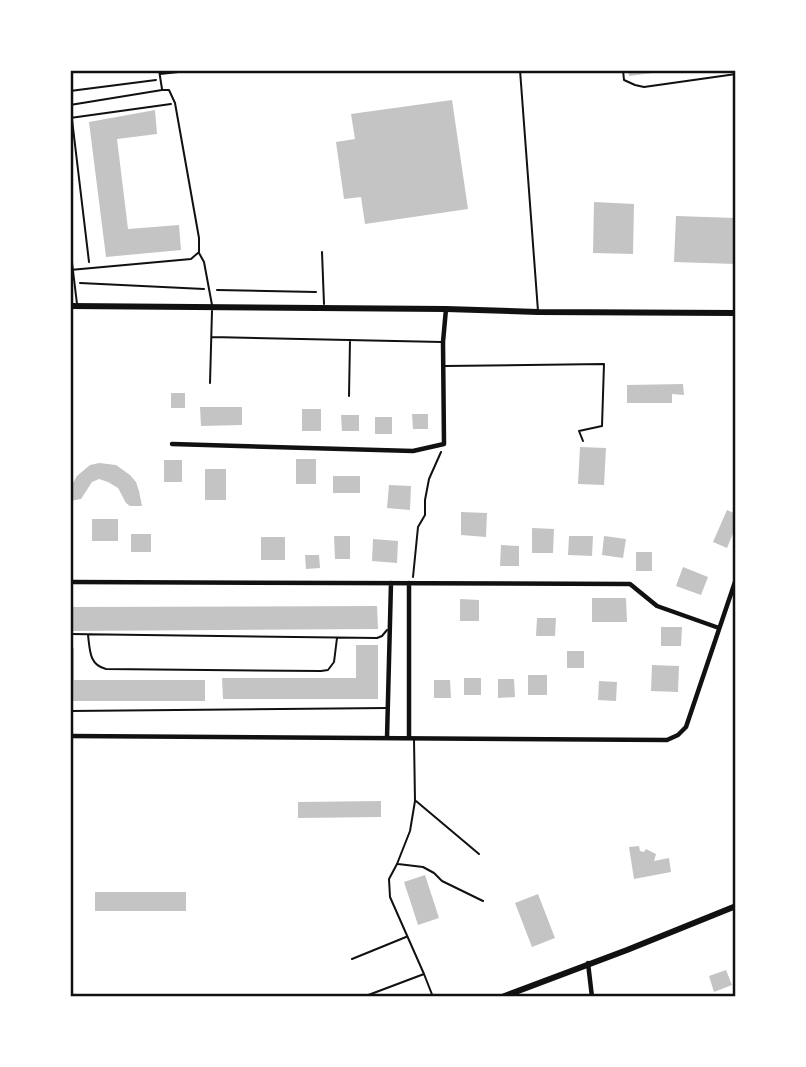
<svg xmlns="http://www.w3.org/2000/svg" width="806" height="1067" viewBox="0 0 806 1067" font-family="Commissioner,sans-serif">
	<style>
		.building { fill: #c4c4c4 }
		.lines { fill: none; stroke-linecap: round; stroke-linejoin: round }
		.path { stroke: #111; stroke-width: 2 }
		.service { stroke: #111; stroke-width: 2 }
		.minor { stroke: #111; stroke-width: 4.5 }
		.secondary { stroke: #111; stroke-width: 6 }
		.primary { stroke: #111; stroke-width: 6 }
		.neatline { fill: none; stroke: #111; stroke-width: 2.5 }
	</style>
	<rect width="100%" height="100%" fill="#fff"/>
	<!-- building -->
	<path class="building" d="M628 70H661V72L629 76Z
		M452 100 468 209 365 224 361 197 344 199 336 142 355 139 351 114Z
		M155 110 157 134 117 139 128 229 179 225 181 250 106 257 89 122Z
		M594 202 634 204 633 254 593 253Z
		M676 216 736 218V264L674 262Z
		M683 384 684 395 672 394V403H627V385Z
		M171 393H185V408H171Z
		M200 407H242V425L201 426Z
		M302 409H321V431H302Z
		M412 414H428V429H413Z
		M341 415H359V431H342Z
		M375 417H392V434H375Z
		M580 447 606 448 604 485 578 484Z
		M296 459H316V484H296Z
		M164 460H182V482H164Z
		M99 463 116 465 130 475 136 482 139 491 142 506H130L126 503 118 488 108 482 99 479 92 482 81 499 70 501V488L77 476 90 465Z
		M205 469H226V500H205Z
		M333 476H360V493H333Z
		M389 485 411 486 410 510 387 508Z
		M727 510 736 514V526L727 548 713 542Z
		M461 512 487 513 486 537 461 535Z
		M92 519H118V541H92Z
		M532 528 554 529 553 553H532Z
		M131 534H151V552H131Z
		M334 536H350V559H335Z
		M569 536H593L592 556 568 555Z
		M604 536 626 539 623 558 602 555Z
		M261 537H285V560H261Z
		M373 539 398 541 397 563 372 561Z
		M501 545 519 546V566H500Z
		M636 552H652V571H636Z
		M305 555H319L320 568 306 569Z
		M683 567 708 577 701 595 676 586Z
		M592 598H626L627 622H592Z
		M460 599 479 600V621H460Z
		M377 606 378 629 70 631V607Z
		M537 618H556L555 636H536Z
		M661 627H682L681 646H661Z
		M356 645H378V699H223L222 678H356Z
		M70 648H74V680H205V701H70Z
		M567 651H584V668H567Z
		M652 665 679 666 678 692 651 691Z
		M528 675H547V695H528Z
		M464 678H481V695H464Z
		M498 679H514L515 697 498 698Z
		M434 680H450L451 698H434Z
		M599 681 617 682 616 701 598 700Z
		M381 801V817L298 818V802Z
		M639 846 640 851 644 852 646 849 656 854 654 861 669 858 671 872 634 879 629 847Z
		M425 875 439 918 418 925 404 882Z
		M95 892H186V911H95Z
		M538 894 555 938 532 947 515 903Z
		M726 970 732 985 714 992 709 976Z"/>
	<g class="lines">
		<!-- path -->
		<path class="path" d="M70 91 156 80
			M71 111 89 262
			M70 118 171 104
			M80 283 204 289
			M217 290 316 292
			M413 577 418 527 425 515V500L429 479 441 452"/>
		<!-- service -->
		<path class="service" d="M159 70 162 89
			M520 70 538 311
			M623 70 624 80 635 85 644 87 736 74
			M160 74 197 70
			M70 105 162 90H169L175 103 199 238V252L191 259 70 270
			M70 246 77 304
			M322 252 324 304
			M199 253 204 262 212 305
			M212 337 442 342
			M445 366 604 364 602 426 579 431 583 441
			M210 383 212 311
			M349 396 350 340
			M70 634 377 638 382 636 387 630
			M88 635C90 650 89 665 106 669L321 671 328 670 334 662 337 638
			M70 711 387 708
			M414 739 415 801 410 831 397 864 389 879 390 897 424 974
			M416 801 479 854
			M398 864 423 867 434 873 442 881 483 901
			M352 959 406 937
			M363 997 424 974 433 997"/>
		<!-- minor -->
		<path class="minor" d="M172 444 413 451 444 444 443 342 446 309
			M70 582 630 584 657 606 719 628
			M70 736 667 740 678 735 686 727 736 579
			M387 738 391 583
			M409 738V583
			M588 963 592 997"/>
		<!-- secondary -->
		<path class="secondary" d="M502 997 627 950 736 906"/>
		<!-- primary -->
		<path class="primary" d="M70 306 446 309 538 312 736 313"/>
	</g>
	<!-- border -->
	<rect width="806" height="1067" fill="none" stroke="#ffffff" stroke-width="144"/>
	<rect x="72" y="72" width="662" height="923" class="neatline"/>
</svg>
